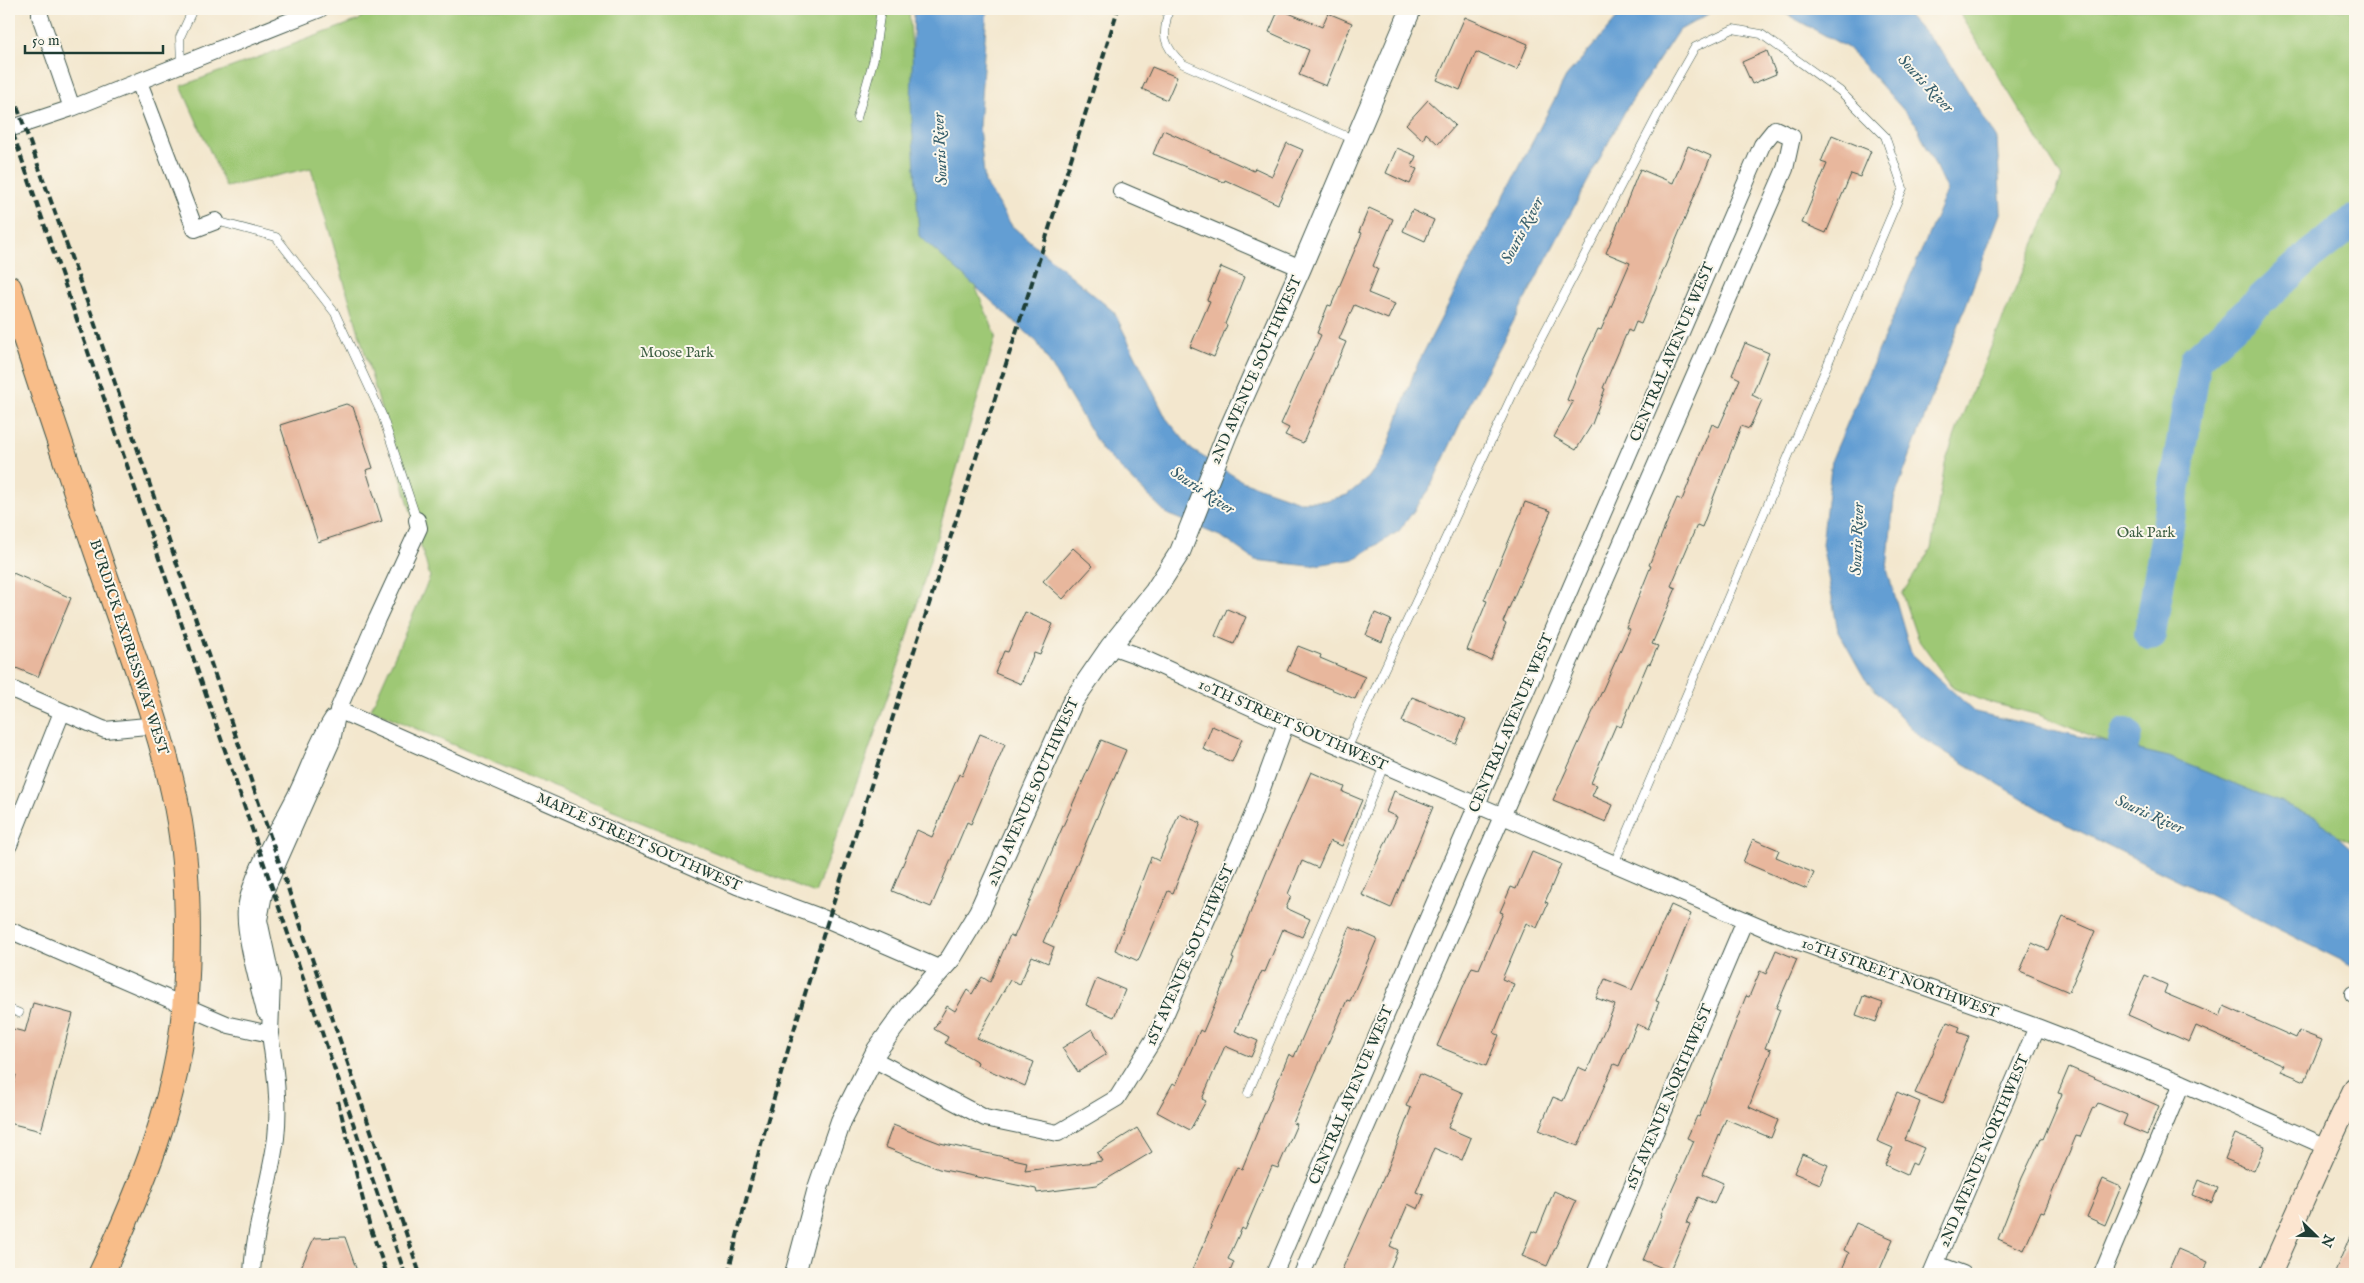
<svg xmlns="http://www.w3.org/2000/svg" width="2364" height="1283" viewBox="0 0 2364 1283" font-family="'IM FELL English',serif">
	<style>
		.green { fill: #9ec874; stroke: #5e8254 }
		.water { fill: #639ed3; stroke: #416e84 }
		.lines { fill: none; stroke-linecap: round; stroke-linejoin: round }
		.river { stroke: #639ed3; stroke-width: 32 }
		.building { fill: #e8b79d }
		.service-casing { stroke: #3f564b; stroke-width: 9 }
		.minor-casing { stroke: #3f564b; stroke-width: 18 }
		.tertiary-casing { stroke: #3f564b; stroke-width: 22 }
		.secondary-casing { stroke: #3f564b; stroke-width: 24 }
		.primary-casing { stroke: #3f564b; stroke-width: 27 }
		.service { stroke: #fff; stroke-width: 8 }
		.minor { stroke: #fff; stroke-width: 16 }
		.tertiary { stroke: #fff; stroke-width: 20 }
		.secondary { stroke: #fce5d0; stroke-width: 22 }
		.primary { stroke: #f8bd89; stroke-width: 25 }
		.rail { stroke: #1f3d34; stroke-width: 4; stroke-dasharray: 8 4; stroke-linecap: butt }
		.labels { text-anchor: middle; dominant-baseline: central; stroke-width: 4; stroke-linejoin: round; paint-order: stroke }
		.park-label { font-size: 15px; fill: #3f6044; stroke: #fbf7ec }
		.street-label { font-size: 15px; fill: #1f3d34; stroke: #fbf7ec }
		.water-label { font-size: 16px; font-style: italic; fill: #375f6c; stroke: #fbf7ec }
	</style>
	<rect width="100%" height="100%" fill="#fbf7ec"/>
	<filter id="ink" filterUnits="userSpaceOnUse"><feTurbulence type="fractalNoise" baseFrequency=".02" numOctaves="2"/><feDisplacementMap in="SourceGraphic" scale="10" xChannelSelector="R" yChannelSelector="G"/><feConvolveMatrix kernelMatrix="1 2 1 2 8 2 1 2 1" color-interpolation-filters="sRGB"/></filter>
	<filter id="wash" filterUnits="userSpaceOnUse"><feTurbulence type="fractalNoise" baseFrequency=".0096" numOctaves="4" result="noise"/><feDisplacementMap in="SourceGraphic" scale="20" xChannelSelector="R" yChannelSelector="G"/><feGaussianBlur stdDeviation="1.12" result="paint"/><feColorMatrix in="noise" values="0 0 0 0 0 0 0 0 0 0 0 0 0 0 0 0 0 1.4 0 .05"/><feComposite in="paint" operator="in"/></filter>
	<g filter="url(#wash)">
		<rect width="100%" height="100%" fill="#f3e7ce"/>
		<!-- green -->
		<path class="green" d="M369 9H909L919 152 996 336 903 652 861 773 815 893 495 763 371 709 430 577 311 168 226 187 181 86 359 20Z
			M1957 9H2355V843L2039 715 1984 701 1953 688 1917 638 1902 594 1931 549 1945 463 1960 421 2062 178Z"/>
		<!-- water -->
		<path class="water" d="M914 9H987L979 127 985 183 1012 226 1114 312 1166 418 1192 450 1242 481 1299 501H1324L1347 495 1368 478 1385 455 1416 367 1566 77 1625 9H1717L1678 31 1625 111 1468 407 1429 490 1399 531 1354 559 1310 566 1255 560 1222 537 1167 514 1102 450 1037 342 919 236 911 104Z
			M1777 9H1902L1947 58 1997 139 2001 211 1894 499 1887 569 1911 653 1975 712 2169 757 2316 817 2355 852V967L2067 825 1920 737 1865 679 1838 631 1822 544 1832 459 1947 191 1916 124 1848 48Z"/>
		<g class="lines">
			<!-- river -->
			<path class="river" d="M2150 634 2196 359 2309 256 2355 220
				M2112 789 2126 734"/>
		</g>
		<g id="blocks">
			<!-- building -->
			<path class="building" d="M1279 9 1322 27 1328 13 1352 23 1326 86 1299 75 1309 50 1269 32Z
				M1465 17 1528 44 1517 70 1476 52 1460 90 1437 80Z
				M1767 51 1776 74 1752 84 1742 62Z
				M1152 67 1177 77 1167 100 1142 89Z
				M1428 100 1455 125 1438 144 1426 133 1423 140 1406 124Z
				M1163 130 1254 171 1255 168 1272 176 1287 143 1303 150 1278 204 1225 180 1224 182 1153 154Z
				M1832 135 1871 151 1860 177 1851 174 1826 233 1802 223 1827 164 1821 162Z
				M1688 146 1711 156 1641 324 1636 322 1632 332 1628 330 1603 388 1605 389 1592 424 1576 450 1554 437 1573 402 1567 400 1581 365 1598 329 1601 330 1630 263 1606 253 1640 169 1673 183Z
				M1397 148 1416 156 1412 167 1417 169 1410 184 1386 173Z
				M1369 208 1393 219 1373 266 1378 269 1368 293 1395 304 1388 319 1354 305 1339 339 1346 342 1303 443 1285 435 1289 428 1281 424 1321 335 1317 333 1328 305 1331 306 1362 233 1359 232Z
				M1412 210 1434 220 1425 241 1403 231Z
				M1221 267 1244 277 1225 324 1227 325 1214 357 1190 347 1210 301 1207 300Z
				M1745 343 1769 353 1752 395 1762 400 1749 429 1741 426 1702 527 1697 525 1671 586 1676 588 1652 644 1658 646 1650 664 1648 663 1621 727 1616 725 1591 783 1597 785 1592 796 1613 805 1606 822 1553 800 1630 629 1626 628 1651 566 1649 565 1677 498 1682 500 1712 424 1719 427 1740 379 1732 375Z
				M346 404 353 407 373 468 366 470 382 521 318 542 280 425Z
				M1525 502 1551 511 1503 622 1506 624 1491 660 1467 650 1487 601 1484 600Z
				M1073 548 1093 566 1063 599 1043 581Z
				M13 573 71 598 38 677 9 665V584Z
				M1227 609 1246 617 1234 644 1215 636Z
				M1025 612 1053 624 1040 655 1034 653 1021 684 995 673 1004 651 1008 652Z
				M1375 613 1391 620 1382 642 1366 635Z
				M1298 646 1321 655 1320 658 1365 677 1355 699 1287 671Z
				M1412 697 1466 719 1456 744 1402 722Z
				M1212 726 1242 739 1232 762 1203 749Z
				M980 734 1005 744 971 824 967 822 931 907 892 891 917 830 932 837 959 774 962 776Z
				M1101 740 1126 750 1043 942 1054 947 1048 963 1032 956 1020 984 1010 980 977 1038 1034 1062 1025 1086 977 1065 978 1062 945 1043 948 1037 934 1029 947 1006 955 1011 967 990 972 994 982 977 990 982 1010 935 1014 937Z
				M1311 772 1345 787 1343 792 1362 800 1342 846 1330 841 1318 868 1302 861 1288 894 1291 896 1286 908 1310 919 1302 937 1283 929 1265 972 1262 971 1235 1031 1258 1041 1251 1057 1225 1046 1202 1099 1206 1101 1190 1130 1157 1112 1173 1083 1176 1085 1200 1030 1203 1032 1234 959 1232 958 1267 871Z
				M1394 791 1433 807 1391 908 1362 895 1397 817 1386 812Z
				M1179 814 1201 823 1173 893 1168 891 1138 961 1115 950 1151 857 1159 861Z
				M1753 839 1779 850 1776 857 1814 873 1807 889 1743 862Z
				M1532 852 1561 864 1545 902 1548 903 1537 928 1526 923 1502 979 1514 984 1494 1033 1499 1035 1486 1066 1437 1046 1472 967 1479 969 1503 913 1500 912 1511 887 1516 889Z
				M1671 905 1691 914 1656 1001 1659 1002 1648 1029 1637 1024 1619 1066 1614 1064 1578 1146 1539 1130 1553 1097 1563 1101 1578 1067 1587 1071 1615 1005 1596 998 1605 979 1632 990Z
				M2063 917 2095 931 2069 992 2020 971 2032 943 2048 950Z
				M1350 927 1377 939 1350 1001 1347 1000 1293 1123 1297 1124 1278 1168 1272 1166 1245 1230 1242 1228 1228 1259 1234 1262 1229 1274H1207L1193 1268 1237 1167 1242 1169 1289 1054 1294 1057Z
				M1776 950 1797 959 1776 1008 1780 1010 1765 1048 1771 1050 1749 1107 1778 1120 1771 1138 1726 1119 1703 1174 1723 1183 1714 1204 1698 1197 1687 1223 1690 1224 1670 1271 1643 1260 1662 1215 1661 1214 1694 1141 1687 1138 1697 1116 1699 1117 1746 996 1749 997 1760 971 1766 974Z
				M2145 975 2167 985 2164 993 2220 1017 2224 1006 2296 1038 2299 1031 2322 1040 2305 1081 2281 1071 2284 1065 2196 1026 2189 1042 2128 1015Z
				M1097 978 1125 990 1114 1017 1086 1005Z
				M1863 996 1883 1003 1876 1022 1856 1015Z
				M33 1003 73 1014 41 1131 9 1123V1100L16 1075 9 1073V1028L25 1032Z
				M1947 1022 1960 1027 1958 1032 1969 1036 1943 1104 1915 1093Z
				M1092 1029 1107 1054 1078 1072 1062 1048Z
				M2069 1067 2159 1106 2147 1135 2123 1125 2127 1115 2098 1103 2095 1108 2093 1107 2080 1137 2076 1136 2044 1212 2041 1211 2024 1250 1998 1239 2022 1178 2041 1138 2043 1139 2062 1094 2058 1093Z
				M1420 1074 1463 1093 1448 1128 1471 1138 1462 1160 1434 1148 1416 1192 1424 1195 1418 1209 1408 1204 1390 1246 1398 1250 1388 1274H1340L1388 1168 1411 1108 1406 1106Z
				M1897 1092 1920 1102 1905 1140 1924 1148 1916 1165 1912 1163 1907 1175 1885 1165 1893 1148 1877 1141Z
				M893 1125 940 1143 1027 1162 1025 1171 1102 1161 1097 1153 1137 1128 1152 1152 1097 1185 1037 1193 1036 1189 939 1169 885 1147Z
				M2235 1134 2265 1146 2254 1171 2225 1159Z
				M1802 1154 1828 1165 1820 1184 1794 1173Z
				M2103 1179 2121 1187 2105 1225 2087 1217Z
				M2199 1180 2218 1188 2212 1203 2193 1195Z
				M1554 1191 1576 1201 1547 1266 1522 1256 1532 1231 1537 1233Z
				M1856 1223 1893 1239 1878 1274H1840L1849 1253 1844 1250Z
				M2355 1224V1274H2334Z
				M345 1237 358 1274H298L314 1238Z
				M2178 1249 2208 1262 2202 1274H2167Z"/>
		</g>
	</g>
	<g filter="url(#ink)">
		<use href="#blocks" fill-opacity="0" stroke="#3f564b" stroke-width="1"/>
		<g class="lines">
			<!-- service casing -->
			<g class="service-casing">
				<path id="service" d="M1169 9C1162 35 1162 45 1183 64L1355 140
					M181 65 180 37 193 9
					M857 118 874 58 881 9
					M216 221 276 237 335 313 382 415 417 520
					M1347 749 1518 383 1670 91 1695 47 1733 29 1761 34 1840 91 1885 136 1903 188 1614 864
					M9 1009 19 1013
					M1248 1093 1332 898 1384 765"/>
			</g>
			<!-- minor casing -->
			<g class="minor-casing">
				<path id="minor" d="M40 9V16L72 108
					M139 82 195 229 216 221
					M9 129 72 108 320 9
					M1121 191 1301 268
					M1111 646 1136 655 1286 723 1780 935 2037 1027 2182 1083 2327 1147
					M9 688 105 730 157 725
					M338 710 737 886 828 920 941 969
					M9 845 62 712
					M9 930 229 1025 270 1034C275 1069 280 1103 276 1138 270 1184 254 1228 252 1274
					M2353 994 2355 995
					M265 1012C259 987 243 931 246 908 251 874 281 825 297 793 309 768 317 742 333 718
					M270 1034 272 981 259 920 264 894 332 741 338 710 377 619 419 528 417 520
					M873 1059 985 1118 1058 1133 1117 1098 1157 1034 1252 816 1286 723
					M1936 1264 1963 1274
					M1274 1274 1762 145 1775 129 1792 137 1785 169C1622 536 1465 907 1302 1274
					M1595 1274 1745 920
					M1931 1274 2037 1027
					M2102 1274 2182 1083"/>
			</g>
			<!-- tertiary casing -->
			<g class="tertiary-casing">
				<path id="tertiary" d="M795 1274 818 1188 841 1121 877 1050 909 1006 951 958 979 912 1073 701 1111 646 1155 591 1180 552 1227 434 1301 268 1411 9"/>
			</g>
			<!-- secondary casing -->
			<g class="secondary-casing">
				<path id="secondary" d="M2270 1274 2327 1147 2355 1088"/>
			</g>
			<!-- primary casing -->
			<g class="primary-casing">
				<path id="primary" d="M9 288C39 381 70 474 102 567 129 647 161 726 177 808 189 870 189 942 185 1004 178 1099 141 1190 101 1274"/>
			</g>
			<!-- service -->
			<use href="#service" class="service"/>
			<!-- minor -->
			<use href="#minor" class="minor"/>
			<!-- tertiary -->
			<use href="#tertiary" class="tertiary"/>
			<!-- secondary -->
			<use href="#secondary" class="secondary"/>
			<!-- primary -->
			<use href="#primary" class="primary"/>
			<!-- rail -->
			<path class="rail" d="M9 84 90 310 420 1274
				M9 122 405 1274
				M338 1101 369 1224 387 1274
				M728 1274C769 1097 827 924 882 751 961 504 1041 257 1118 9"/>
		</g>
	</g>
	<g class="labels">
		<!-- park labels -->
		<g class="park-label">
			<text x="677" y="352">Moose Park</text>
			<text x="2146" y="532">Oak Park</text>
		</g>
		<!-- street labels -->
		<g class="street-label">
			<text transform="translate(1672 352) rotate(-67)">CENTRAL AVENUE WEST</text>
			<text transform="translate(1256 370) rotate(-66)">2ND AVENUE SOUTHWEST</text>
			<text transform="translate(129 647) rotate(72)">BURDICK EXPRESSWAY WEST</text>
			<text transform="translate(1511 723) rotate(-67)">CENTRAL AVENUE WEST</text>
			<text transform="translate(1293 725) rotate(24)">10TH STREET SOUTHWEST</text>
			<text transform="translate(1033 792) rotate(-66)">2ND AVENUE SOUTHWEST</text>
			<text transform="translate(639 842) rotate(24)">MAPLE STREET SOUTHWEST</text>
			<text transform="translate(1190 955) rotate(-66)">1ST AVENUE SOUTHWEST</text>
			<text transform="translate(1900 978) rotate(20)">10TH STREET NORTHWEST</text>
			<text transform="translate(1351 1095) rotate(-67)">CENTRAL AVENUE WEST</text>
			<text transform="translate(1669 1097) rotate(-67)">1ST AVENUE NORTHWEST</text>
			<text transform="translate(1984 1151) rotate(-67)">2ND AVENUE NORTHWEST</text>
		</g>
		<!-- water labels -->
		<g class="water-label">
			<text transform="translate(1925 84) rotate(47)">Souris River</text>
			<text transform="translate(941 149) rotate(-93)">Souris River</text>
			<text transform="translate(1523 231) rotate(-62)">Souris River</text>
			<text transform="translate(1202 491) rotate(34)">Souris River</text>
			<text transform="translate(1858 539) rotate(-88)">Souris River</text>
			<text transform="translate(2149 815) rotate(24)">Souris River</text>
		</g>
	</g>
	<!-- margin -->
	<rect width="2364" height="1283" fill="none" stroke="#fbf7ec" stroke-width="30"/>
	<!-- north arrow -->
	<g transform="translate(2316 1236) rotate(113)" stroke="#fbf7ec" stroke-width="4" paint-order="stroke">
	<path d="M0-4L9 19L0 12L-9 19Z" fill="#1f3d34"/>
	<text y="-8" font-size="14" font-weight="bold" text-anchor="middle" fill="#1f3d34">N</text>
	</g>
	<!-- scale -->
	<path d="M25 45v8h138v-8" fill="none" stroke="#1f3d34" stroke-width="2.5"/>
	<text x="32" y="45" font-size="15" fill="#1f3d34" stroke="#fbf7ec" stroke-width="4" paint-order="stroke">50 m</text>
</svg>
